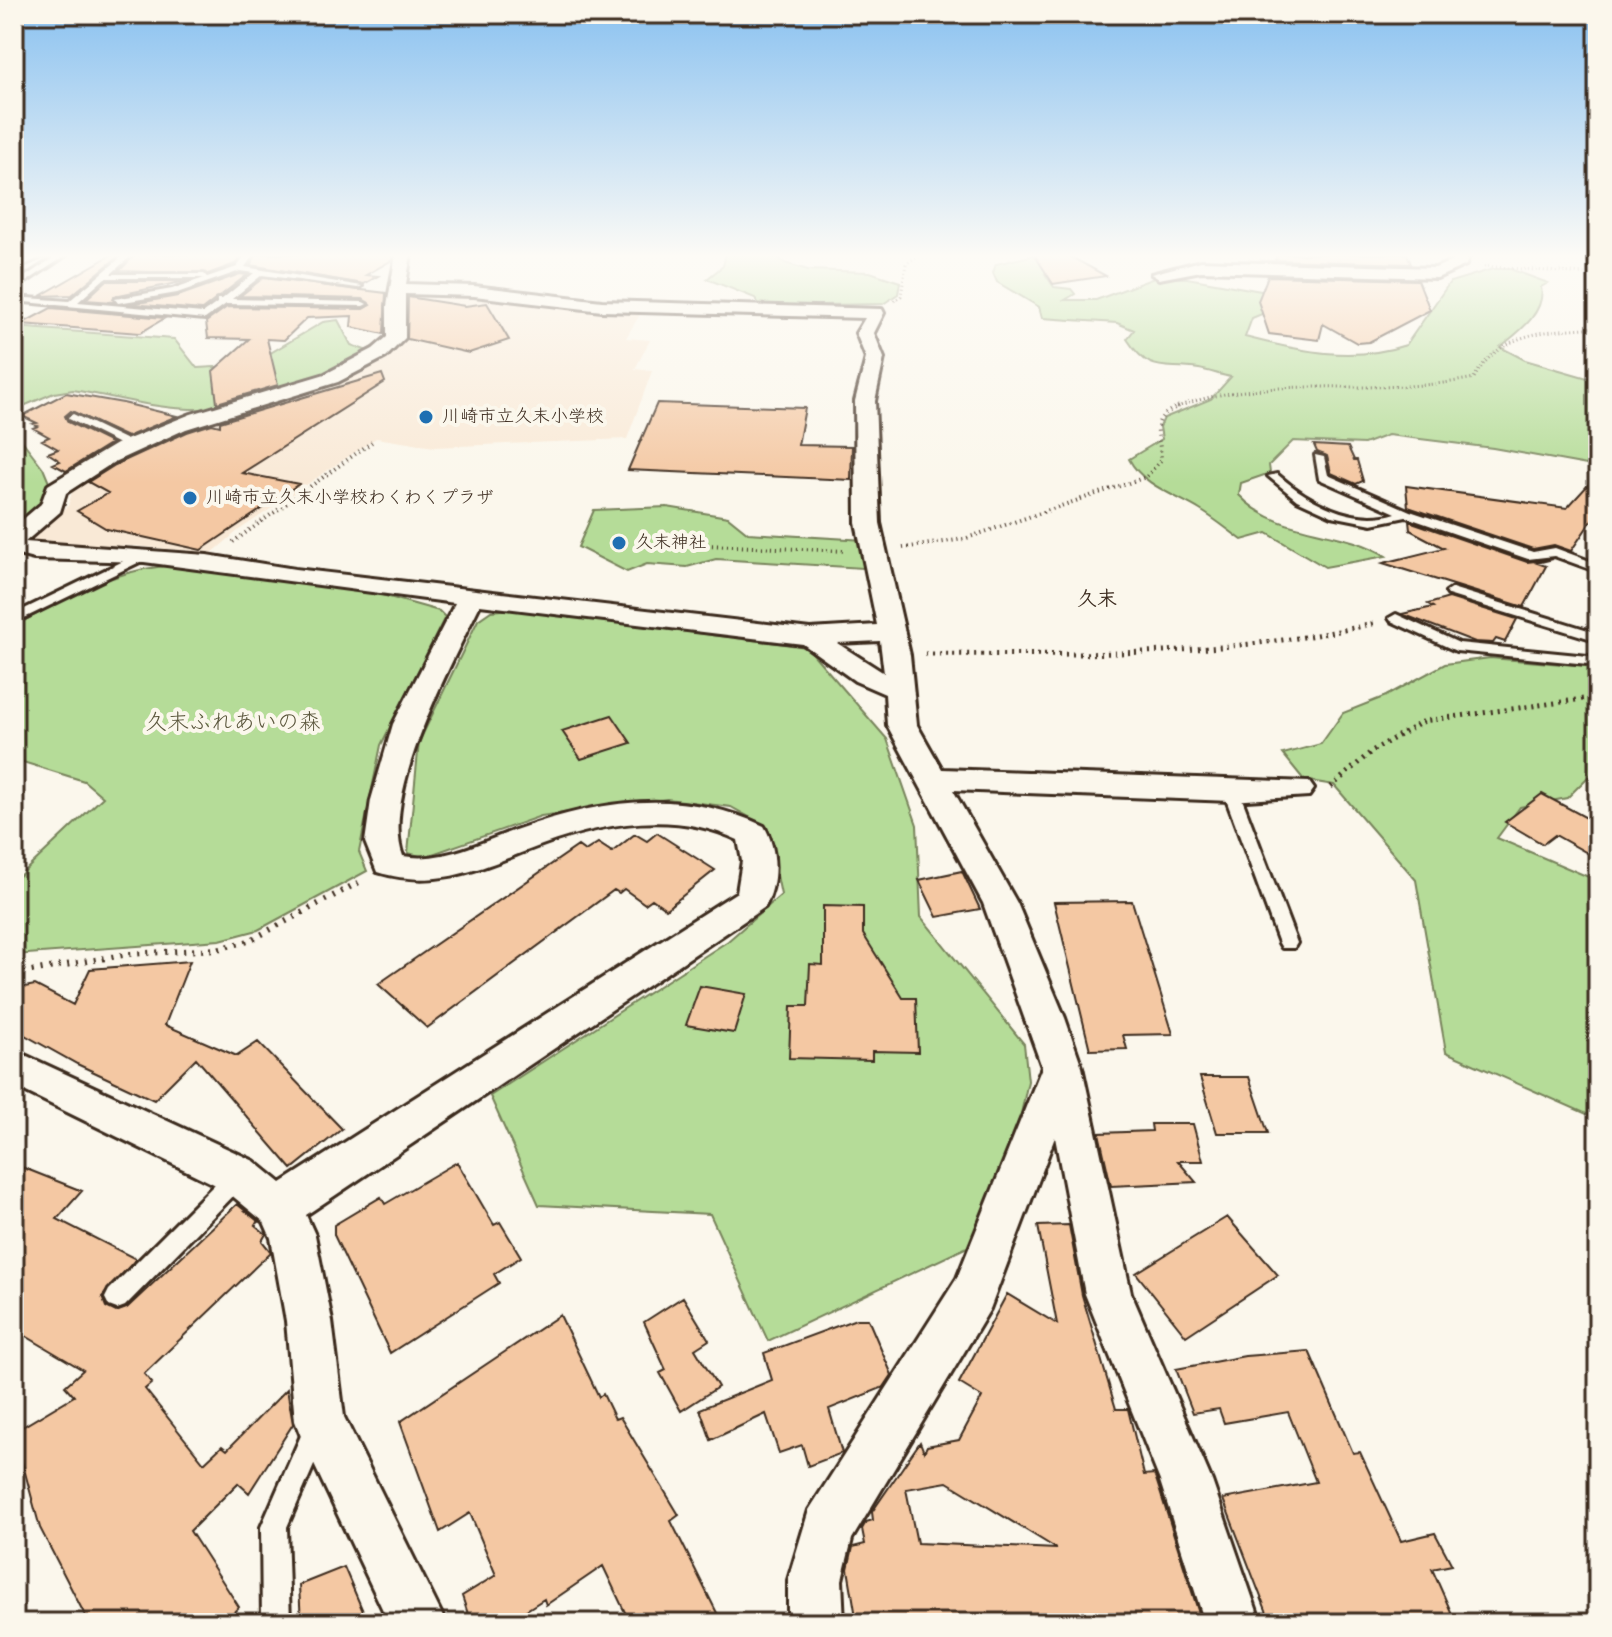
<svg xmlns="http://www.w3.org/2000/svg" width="1612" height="1637" viewBox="0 0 1612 1637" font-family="Kalam,'Klee One',sans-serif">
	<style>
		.built { fill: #f9e9d6 }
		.green { fill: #b5dc98; stroke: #78835b; stroke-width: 2 }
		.building { fill: #f4c8a3; stroke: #3b2a1e; stroke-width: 2; fill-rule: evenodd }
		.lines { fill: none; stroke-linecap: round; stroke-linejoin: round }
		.lane-casing { stroke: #3b2a1e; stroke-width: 6 }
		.street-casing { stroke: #3b2a1e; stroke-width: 6 }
		.path-far3 { stroke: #3b2a1e; stroke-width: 3; stroke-dasharray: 1 3; stroke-linecap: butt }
		.path-far2 { stroke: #3b2a1e; stroke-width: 4; stroke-dasharray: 1 4; stroke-linecap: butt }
		.path-far1 { stroke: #3b2a1e; stroke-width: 5; stroke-dasharray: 2 5; stroke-linecap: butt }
		.path { stroke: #3b2a1e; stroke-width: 6; stroke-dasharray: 2 7; stroke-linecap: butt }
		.lane { fill: #fbf7ec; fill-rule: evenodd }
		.street { fill: #fbf7ec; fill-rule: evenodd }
		.poi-dot { fill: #1f6fb2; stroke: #fbf7ec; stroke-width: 3 }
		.labels { text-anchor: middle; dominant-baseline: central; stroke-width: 8; stroke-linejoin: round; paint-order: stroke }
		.far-poi-label { font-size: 18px; fill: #3b2a1e; stroke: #fbf7ec; text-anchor: start }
		.far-neighbourhood-label { font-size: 20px; font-weight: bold; fill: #3b2a1e; stroke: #fbf7ec }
		.park-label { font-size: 22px; fill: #5a563c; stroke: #fbf7ec }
	</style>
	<rect width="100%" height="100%" fill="#fbf7ec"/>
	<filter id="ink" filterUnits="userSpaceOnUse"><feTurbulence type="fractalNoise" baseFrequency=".0125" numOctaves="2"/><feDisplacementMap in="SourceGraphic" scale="16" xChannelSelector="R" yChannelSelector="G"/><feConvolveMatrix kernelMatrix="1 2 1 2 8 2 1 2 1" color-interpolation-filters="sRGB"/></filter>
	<g filter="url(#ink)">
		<!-- built -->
		<path class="built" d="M419 292 642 311 626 338 650 340 635 369 652 371 627 439 434 447 376 438 239 530 212 553 134 546 32 544 30 535 68 506 74 485 136 447 387 355 406 339V297Z"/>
		<!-- green -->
		<path class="green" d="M726 254H773L785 263 808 270 870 272 900 282 898 294 883 304 819 305 818 309 761 307 755 298 707 279 723 266Z
			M1039 254 1068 272 1045 274 1054 287 1071 289 1075 294 1065 300H1096L1154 278H1187L1261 291 1278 304 1274 309 1252 318 1245 337C1299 351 1352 363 1406 345L1450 282 1493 269H1510L1548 283 1541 287C1546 313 1517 333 1500 347L1525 360 1598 381V467L1493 448 1388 435 1364 444 1293 441 1269 465 1270 473 1241 483 1239 495C1279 538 1341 527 1386 556L1325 567 1267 533 1242 540C1228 530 1215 519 1200 510 1176 495 1143 486 1129 459L1162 439 1160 427 1164 418 1211 399 1231 377C1220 375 1210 371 1199 369 1163 363 1151 376 1127 339L1134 330 1117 323 1042 318 1039 307 997 282 993 273 996 264Z
			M338 320 351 345 365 350 360 356C322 377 233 411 190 409 151 408 111 396 73 390L54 393 14 410V327L174 339 197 368 250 365 323 322Z
			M14 430 43 468 50 485 36 511 14 525Z
			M667 507 728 517 748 533 865 540 863 568 716 559 687 567 647 564 627 572 578 547 594 510Z
			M183 565 375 593 439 611 445 617 381 745 359 852 367 871 258 930 220 940 14 955V881L103 797 84 781 23 762 14 764V626C74 596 115 566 183 565Z
			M512 609 807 647 887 739 917 825 921 917 1024 1044 1028 1081 1015 1142 978 1242 768 1341 710 1214 539 1205 490 1096 728 941 781 895 767 827 731 807 667 799 541 816 424 857 408 853 419 742 478 620 491 611Z
			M1490 658 1598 667V767L1567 798 1520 807 1497 838 1598 881V1119L1446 1052 1416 880 1334 785 1304 780 1283 754 1321 744 1343 713 1386 696 1445 664Z"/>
		<!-- building -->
		<path class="building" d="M113 254H121L72 295 40 296Z
			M136 254H243L235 264 208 274 119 271Z
			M257 254H393L392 260 366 275 378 276 364 284 250 265Z
			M1034 254H1066L1106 276 1053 284Z
			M1278 254H1407L1411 264 1275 260Z
			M240 274 247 275 202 310 132 304 178 296Z
			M1268 276 1418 280 1430 310 1369 342 1357 343 1323 324 1319 340 1269 334 1258 301Z
			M263 278 386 293 384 334 351 327 352 316 307 318 284 340 267 339 278 385 217 403 213 371 249 339 208 338 206 322 227 307 363 309 370 305 363 299 240 296Z
			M106 281H186L114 296V302L85 300Z
			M408 297 465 306 487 303 509 340 469 353 407 339Z
			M51 308 165 318 140 333 21 324Z
			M382 374 385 382 242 473 299 484 201 550 107 529 77 511 108 493 88 482 115 465 187 432 212 424 220 426V422Z
			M66 393 123 403 177 416 127 437 71 411 65 416 68 422 111 443 66 471 53 464 60 461 48 453 58 449 42 440 49 437 33 428 38 426 33 424 37 423 22 416Z
			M657 403 805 408 798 445 852 446 851 480 628 470Z
			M1314 445 1348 447 1354 460H1357L1363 481 1356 484 1331 473 1327 456 1317 452Z
			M1598 474V511L1571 551 1554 545 1533 549 1408 507 1406 486 1567 508Z
			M1409 521 1527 562 1553 559 1537 563 1546 566 1524 607 1383 563 1444 548 1410 530Z
			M1449 598 1517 619 1505 642 1496 639 1493 643 1475 642 1402 614 1433 607 1428 604Z
			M612 715 631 743 581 759 562 731Z
			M1542 794 1598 824V859L1555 835 1543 844 1505 822Z
			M657 833 715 870 666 909 652 899 645 904 624 889 619 893 614 890 427 1028 378 984 578 846 585 851 598 843 612 852 635 834 647 841Z
			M962 871 980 909 937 917 919 880Z
			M1132 901 1173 1034 1123 1035 1127 1049 1090 1050 1054 902Z
			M823 906 863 907V934L903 998H916L918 1052 872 1051V1060L789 1058 791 1006H808L810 964 823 965Z
			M190 961 165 1025 237 1056 258 1042 342 1129 292 1169 196 1058 154 1100 77 1064 14 1029V989L35 985 73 1005 90 969Z
			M700 986 746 994 734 1033 686 1025Z
			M1200 1077H1249L1268 1133H1217Z
			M1151 1124H1193L1203 1161H1178L1196 1182 1111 1186 1099 1133 1152 1131Z
			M457 1162 494 1225 500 1222 521 1257 494 1274 499 1283 390 1353 334 1235V1225L381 1197 385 1204Z
			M14 1164 82 1191 57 1219 136 1259 102 1297 106 1307 116 1312 127 1308 237 1204 259 1222 255 1225 266 1234 262 1241 271 1252 144 1374 152 1383 145 1389 204 1463 222 1446 227 1450 287 1389 293 1424 249 1493 238 1483 190 1531 239 1607 222 1623H89L40 1528 14 1432 74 1396 65 1386 83 1370 14 1329Z
			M1227 1217 1278 1275 1186 1336 1136 1273Z
			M1069 1225 1082 1295 1116 1409H1128L1144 1475 1154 1474 1157 1482 1202 1623H857L848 1569 853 1547 865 1544 862 1529 866 1522 873 1520 872 1512 920 1442 924 1452 927 1446 959 1440 982 1397 959 1383 1007 1294 1057 1324 1038 1226ZM947 1482 1057 1549 917 1543 906 1489Z
			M683 1297 709 1340 695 1349 718 1387 681 1411 660 1373 666 1370 644 1322Z
			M560 1315 599 1397 603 1394 615 1419 620 1417 679 1515 671 1521 722 1623H630L603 1566 546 1605 544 1599 506 1623H471L462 1596 496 1575 470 1513 440 1532 400 1422Z
			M856 1319H868L892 1375 884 1387 829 1409 842 1453 808 1466 802 1445 779 1453 766 1414 711 1440 700 1409 772 1380 764 1353Z
			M1309 1351 1353 1453 1360 1452 1401 1541 1435 1533 1452 1565 1432 1569 1456 1623H1271L1223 1499 1316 1482 1288 1412 1224 1423 1219 1409 1193 1413 1176 1369 1245 1356Z
			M344 1567 368 1623H301L299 1585Z"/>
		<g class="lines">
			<!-- lane casing -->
			<g class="lane-casing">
				<path id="lane" d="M39 254H49L14 269V264Z
					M59 254H68L14 290V284Z
					M125 254H133L111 274H204L207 277 237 267 246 254H254L245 267 362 286 358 288 262 275 232 299 363 302 367 304 363 306 226 304 205 319 14 301V297L69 301ZM240 271 254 273 222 299H217V303L203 313 78 302 105 278H204L172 289 115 299 118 303 177 293Z
					M73 414 131 442 132 444 123 446 69 419 68 417Z
					M1315 455 1324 457 1328 475 1410 511 1533 552 1555 548 1598 564V572L1554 556 1528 559 1406 517 1372 524 1332 516 1297 500 1268 476 1277 474C1308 501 1353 527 1396 513L1319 479Z
					M144 551 148 552V558L14 623V614Z
					M1452 588 1598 633V641L1448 595 1446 592Z
					M1396 614 1459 643 1598 657V665L1456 651 1391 621 1389 618Z
					M1231 786 1239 791 1297 943 1294 948H1282L1279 943 1223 791Z
					M239 1165 247 1168 250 1175 247 1182 125 1306 117 1309 109 1306 105 1298 109 1290 231 1168Z
					M315 1420 324 1424 328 1433 287 1527 290 1623H262L261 1527 306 1424Z"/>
			</g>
			<!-- street casing -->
			<g class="street-casing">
				<path id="street" d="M396 254H411L406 284 474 286 602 301 882 309 884 313 874 333 884 358 875 401 880 523 910 655 917 725 942 769 1309 782 1314 789 1309 796 1231 801 953 790 1017 903 1065 1018 1082 1067 1131 1293 1212 1481 1261 1623H1205L1160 1481 1085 1294 1055 1137 990 1309 852 1539 842 1580 844 1623H788V1580L809 1510 957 1278 1042 1067 983 903 887 725 885 694 855 681 803 644 480 605C452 662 380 795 403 856 441 863 480 843 515 830 599 800 681 787 764 826 778 849 778 884 765 907L306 1215 315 1235 332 1321 344 1417 446 1623H389L302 1439 295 1421 286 1321 271 1238 264 1222 224 1189 14 1086V1050L254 1161 281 1183 737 892 742 861 738 840C677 810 604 822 542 845 484 866 440 891 377 872L365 842 371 800 393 724 455 603 144 562 34 559 14 554V527L41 504 48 485 116 444 191 414 325 374 373 349 387 337V306ZM405 294 474 296 602 311 865 318 856 333 866 358 855 401 856 523 877 625 810 629 295 569 207 555 25 542 60 512 66 493 114 462 186 429 338 382 386 357 405 338ZM880 641 884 673 837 643Z
					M1455 254H1469L1466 265 1437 278 1201 271 1159 279 1151 274 1201 261 1435 268 1454 260Z"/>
			</g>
			<!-- path-far3 -->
			<path class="path-far3" d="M1484 266 1598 275
				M894 301 901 296 906 264 920 254
				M1177 407C1275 371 1373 399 1474 378 1501 330 1549 331 1598 327"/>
			<!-- path-far2 -->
			<path class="path-far2" d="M233 542 372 442
				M662 543 846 551
				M903 548 964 539 1146 477 1161 460C1160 430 1147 419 1182 405"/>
			<!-- path-far1 -->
			<path class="path-far1" d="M925 654C1078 655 1227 657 1377 623
				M1331 787 1372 751 1424 721 1598 697"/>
			<!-- path -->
			<path class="path" d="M14 974 129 954 217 949 249 941 363 880"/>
			<!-- lane -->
			<use href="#lane" class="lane"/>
			<!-- street -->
			<use href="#street" class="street"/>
		</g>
	</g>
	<!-- sky -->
	<linearGradient id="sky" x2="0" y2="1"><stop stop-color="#89c1f0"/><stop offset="0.53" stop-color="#fdfbf6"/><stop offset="1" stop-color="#fdfbf6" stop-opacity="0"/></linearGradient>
	<rect width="1612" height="483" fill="url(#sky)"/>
	<!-- markers -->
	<g class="poi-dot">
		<circle cx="426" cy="417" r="8"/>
		<circle cx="190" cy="498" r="8"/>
		<circle cx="619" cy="543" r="8"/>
	</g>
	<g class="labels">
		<!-- far-poi labels -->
		<g class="far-poi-label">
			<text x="442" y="417">川崎市立久末小学校</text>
			<text x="206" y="498">川崎市立久末小学校わくわくプラザ</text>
			<text x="635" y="543">久末神社</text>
		</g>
		<!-- far-neighbourhood labels -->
		<g class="far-neighbourhood-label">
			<text x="1097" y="600">久末</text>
		</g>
		<!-- park labels -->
		<g class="park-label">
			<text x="233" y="723">久末ふれあいの森</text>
		</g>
	</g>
	<!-- margin -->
	<rect width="1612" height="1637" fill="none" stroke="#fbf7ec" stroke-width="48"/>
	<rect x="24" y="24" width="1564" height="1589" fill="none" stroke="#3b2a1e" stroke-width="3" filter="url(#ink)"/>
</svg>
